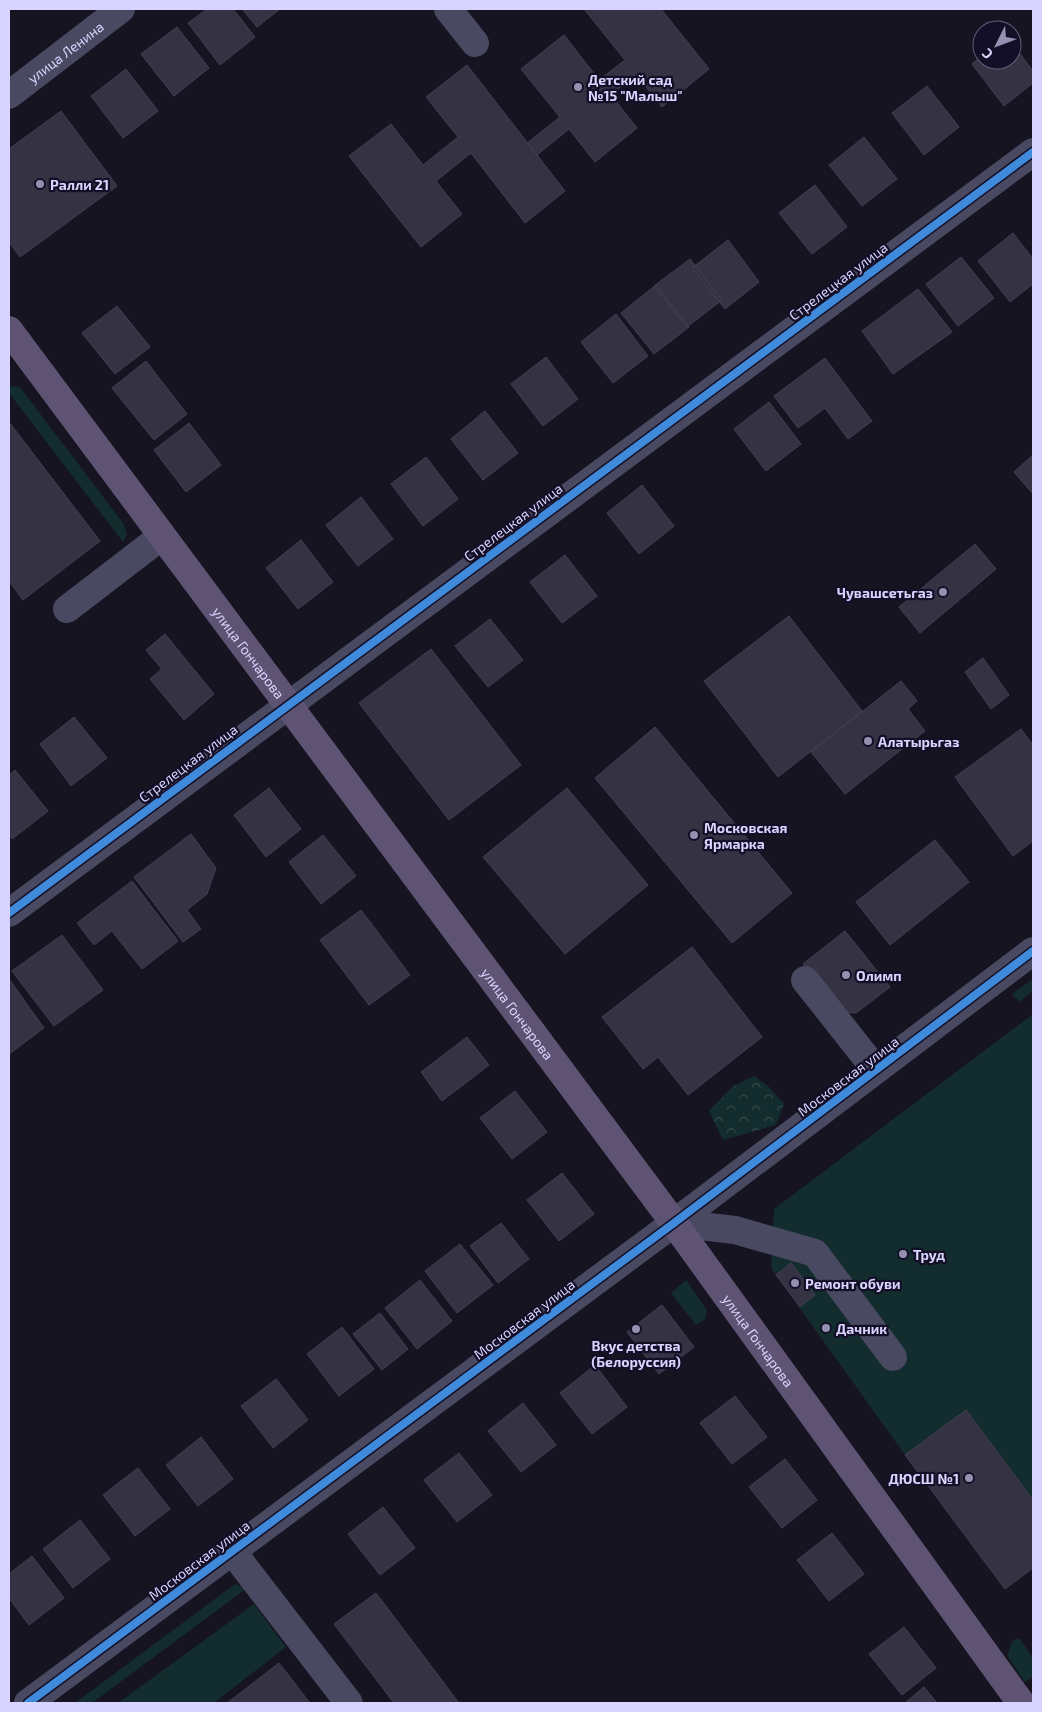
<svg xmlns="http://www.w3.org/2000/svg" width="1042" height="1712" viewBox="0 0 1042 1712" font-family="'Exo 2',sans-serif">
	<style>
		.green { fill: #132c2d }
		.forest { fill: url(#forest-crowns) }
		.building { fill: #343243; stroke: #433f54 }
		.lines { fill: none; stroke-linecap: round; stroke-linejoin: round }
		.minor { stroke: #4a4962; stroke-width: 28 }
		.major { stroke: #5e5373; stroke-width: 28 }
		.cycleway-casing { stroke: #130f26; stroke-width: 11 }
		.cycleway { stroke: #408adc; stroke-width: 8 }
		.poi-dot { fill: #9591b1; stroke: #130f26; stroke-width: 2 }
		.labels { text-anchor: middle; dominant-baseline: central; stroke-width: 4.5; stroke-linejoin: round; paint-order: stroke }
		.street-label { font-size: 14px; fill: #d9d4ff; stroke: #130f26 }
		.poi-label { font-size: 14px; font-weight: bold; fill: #d9d4ff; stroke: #130f26; text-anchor: start }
	</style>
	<defs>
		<pattern id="forest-crowns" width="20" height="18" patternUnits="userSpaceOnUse" patternTransform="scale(1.25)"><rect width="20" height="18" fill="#132c2d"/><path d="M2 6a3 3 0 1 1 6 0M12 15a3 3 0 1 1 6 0" fill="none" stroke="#354a4c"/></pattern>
	</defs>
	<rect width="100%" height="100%" fill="#161421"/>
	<!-- green -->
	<path class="green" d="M9 386 20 387 123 523 127 534 123 542 9 393Z
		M1033 979V991L1019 1002 1012 994Z
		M1033 1014V1500L966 1410 905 1455 771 1268 774 1209Z
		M686 1280 707 1310 705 1319 696 1325 671 1293Z
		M235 1584 247 1588 92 1703H75Z
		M254 1604 286 1647 214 1703H118Z
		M1016 1639H1020L1033 1658V1676L1025 1682 1007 1656 1012 1642Z"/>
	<!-- forest -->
	<path class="forest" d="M754 1076 768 1086 784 1104 776 1125 723 1140 709 1111 732 1087Z"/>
	<!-- building -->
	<path class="building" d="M207 9H233L255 37 220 65 188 23Z
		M242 9H280L257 27Z
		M584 9H661L709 69 662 107 636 74 611 95 637 128 595 162 569 129 537 155 527 143 560 117 521 69 564 35 599 80 625 60Z
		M177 27 209 68 174 96 141 54Z
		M1012 43 1033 71V83L1004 106 972 64 982 56V60H1012Z
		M467 65 565 191 525 223 471 153 436 181 462 214 421 247 349 156 391 124 423 165 458 137 426 97Z
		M126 69 158 111 123 138 91 96Z
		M927 86 959 127 924 155 892 113Z
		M61 111 117 186 20 257 9 242V149Z
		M864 137 897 179 862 206 829 165Z
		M815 185 847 227 812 254 779 213Z
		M1013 233 1033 259V284L1010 302 978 261Z
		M728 240 759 282 725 309 692 268Z
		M961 257 994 298 958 326 926 284Z
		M690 259 722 300 687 327 654 286Z
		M656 285 689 327 654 354 621 313Z
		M918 289 952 332 893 374 862 331Z
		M117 306 150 347 115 374 82 333Z
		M616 314 648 356 613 383 581 342Z
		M546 357 578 399 543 426 511 384Z
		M825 358 872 421 848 439 825 408 798 428 774 396Z
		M146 361 187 414 154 440 112 388Z
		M769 402 801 444 766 471 734 429Z
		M485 411 518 453 483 480 451 439Z
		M9 422 100 541 23 600 9 581Z
		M189 423 221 465 186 492 154 450Z
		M1033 455V494L1014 472Z
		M426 457 458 499 423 526 391 484Z
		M642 485 674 526 639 554 607 513Z
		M361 497 393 539 358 566 326 525Z
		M301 540 333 582 298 609 266 568Z
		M975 544 996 569 920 633 899 607Z
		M565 555 597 596 562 623 530 582Z
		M789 616 862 711 778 777 704 681Z
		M490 619 523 660 488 687 455 646Z
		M165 634 214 694 184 720 150 679 162 669 146 650Z
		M431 649 521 765 449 820 359 703Z
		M983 658 1009 695 991 709 965 672Z
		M901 681 917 701 908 709 925 731 845 794 811 752Z
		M74 717 107 758 71 786 40 744Z
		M655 727 792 893 732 943 595 778Z
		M1021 729 1033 745V841L1013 856 955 777Z
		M15 770 48 811 12 839 9 834V775Z
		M269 788 301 829 266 857 234 815Z
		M567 788 648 885 565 954 483 857Z
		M191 834 216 868 207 894 187 910 201 929 183 942 134 877Z
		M323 835 356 876 321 904 289 862Z
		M935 840 969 882 890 945 856 902Z
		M132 881 178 941 142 969 112 931 94 945 77 923Z
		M361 910 410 975 369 1005 320 940Z
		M845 931 890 987 856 1013 841 1012 803 964Z
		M62 935 103 990 54 1026 12 971Z
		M692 947 762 1037 688 1095 658 1057 643 1069 602 1017Z
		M9 979 44 1028 9 1054Z
		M467 1037 489 1065 442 1101 421 1072Z
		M515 1091 547 1132 512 1159 480 1118Z
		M562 1173 594 1214 559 1241 527 1200Z
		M501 1223 529 1259 498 1283 470 1246Z
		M460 1244 493 1285 457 1313 425 1271Z
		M791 1263 815 1295 800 1307 776 1275Z
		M420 1280 452 1321 417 1349 385 1308Z
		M662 1305 694 1347 659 1374 627 1332Z
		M380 1313 408 1349 382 1370 353 1334Z
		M342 1327 374 1369 339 1396 307 1354Z
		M595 1365 627 1407 592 1434 560 1393Z
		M276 1379 308 1420 273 1448 241 1406Z
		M735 1396 767 1437 732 1464 700 1423Z
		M523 1403 556 1445 521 1472 488 1431Z
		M966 1410 1033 1500V1568L1005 1589 905 1455Z
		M201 1437 233 1479 198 1506 166 1465Z
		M459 1453 492 1495 457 1522 424 1480Z
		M785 1459 817 1500 782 1528 749 1487Z
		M138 1468 170 1509 135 1536 103 1495Z
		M383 1507 415 1548 380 1575 348 1534Z
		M80 1520 110 1559 73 1588 43 1549Z
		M832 1533 864 1574 829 1601 797 1560Z
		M32 1556 64 1598 29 1625 9 1598V1574Z
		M376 1593 459 1703H394L334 1624Z
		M904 1627 936 1668 902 1695 869 1654Z
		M279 1663 310 1703H227Z
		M924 1687 937 1703H905Z"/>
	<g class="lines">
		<!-- minor -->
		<g class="minor">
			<path d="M448 9 475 43"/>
			<path id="s1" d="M9 95 121 9"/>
			<path d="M67 609 162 536"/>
			<path d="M9 913 1033 152"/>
			<path d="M805 980 876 1070"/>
			<path d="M674 1223 735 1230 815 1253 893 1357"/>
			<path d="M232 1551 349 1703"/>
			<path d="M28 1703 674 1223 1033 951"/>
		</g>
		<!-- major -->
		<path class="major" id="s2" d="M9 330 674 1223 1021 1703"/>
		<!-- cycleway casing -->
		<g class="cycleway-casing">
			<path id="cycleway" d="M9 913 1033 152
				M28 1703 674 1223 1033 951"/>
		</g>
		<!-- cycleway -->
		<use href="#cycleway" class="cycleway"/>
	</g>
	<!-- markers -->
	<g class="poi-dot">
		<circle cx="578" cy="87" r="5"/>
		<circle cx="40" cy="184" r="5"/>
		<circle cx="943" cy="592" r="5"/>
		<circle cx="868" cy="741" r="5"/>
		<circle cx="694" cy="835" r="5"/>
		<circle cx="846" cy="975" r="5"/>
		<circle cx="903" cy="1254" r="5"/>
		<circle cx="795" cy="1283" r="5"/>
		<circle cx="826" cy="1328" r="5"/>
		<circle cx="636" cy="1329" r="5"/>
		<circle cx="969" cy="1478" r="5"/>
	</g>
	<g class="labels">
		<!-- street labels -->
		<g class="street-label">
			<text stroke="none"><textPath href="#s1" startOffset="71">улица Ленина</textPath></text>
			<text transform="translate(838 281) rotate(-37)">Стрелецкая улица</text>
			<text transform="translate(513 522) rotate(-37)">Стрелецкая улица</text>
			<text stroke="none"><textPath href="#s2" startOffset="402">улица Гончарова</textPath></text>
			<text transform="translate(188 763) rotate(-37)">Стрелецкая улица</text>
			<text stroke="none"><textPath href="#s2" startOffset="852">улица Гончарова</textPath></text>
			<text transform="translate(848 1076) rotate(-37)">Московская улица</text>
			<text transform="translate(524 1319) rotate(-37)">Московская улица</text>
			<text stroke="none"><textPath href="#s2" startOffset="1258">улица Гончарова</textPath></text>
			<text transform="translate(199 1560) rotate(-37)">Московская улица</text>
		</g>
		<!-- poi labels -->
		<g class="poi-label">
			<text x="588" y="79">Детский сад<tspan x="588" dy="16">№15 "Малыш"</tspan></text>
			<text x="50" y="184">Ралли 21</text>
			<text x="933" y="592" text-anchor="end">Чувашсетьгаз</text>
			<text x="878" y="741">Алатырьгаз</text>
			<text x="704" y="827">Московская<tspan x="704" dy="16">Ярмарка</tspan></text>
			<text x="856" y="975">Олимп</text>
			<text x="913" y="1254">Труд</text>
			<text x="805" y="1283">Ремонт обуви</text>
			<text x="836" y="1328">Дачник</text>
			<text x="636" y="1345" text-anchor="middle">Вкус детства<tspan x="636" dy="16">(Белоруссия)</tspan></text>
			<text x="959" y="1478" text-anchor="end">ДЮСШ №1</text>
		</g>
	</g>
	<!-- border -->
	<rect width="1042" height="1712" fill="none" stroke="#d9d4ff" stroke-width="20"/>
	<!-- north arrow -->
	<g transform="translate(997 45) rotate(228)"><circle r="24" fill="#130f26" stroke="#625e7d"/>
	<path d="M0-4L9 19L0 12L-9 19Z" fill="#9591b1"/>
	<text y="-8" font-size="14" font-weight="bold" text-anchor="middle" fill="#d9d4ff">С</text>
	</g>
</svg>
